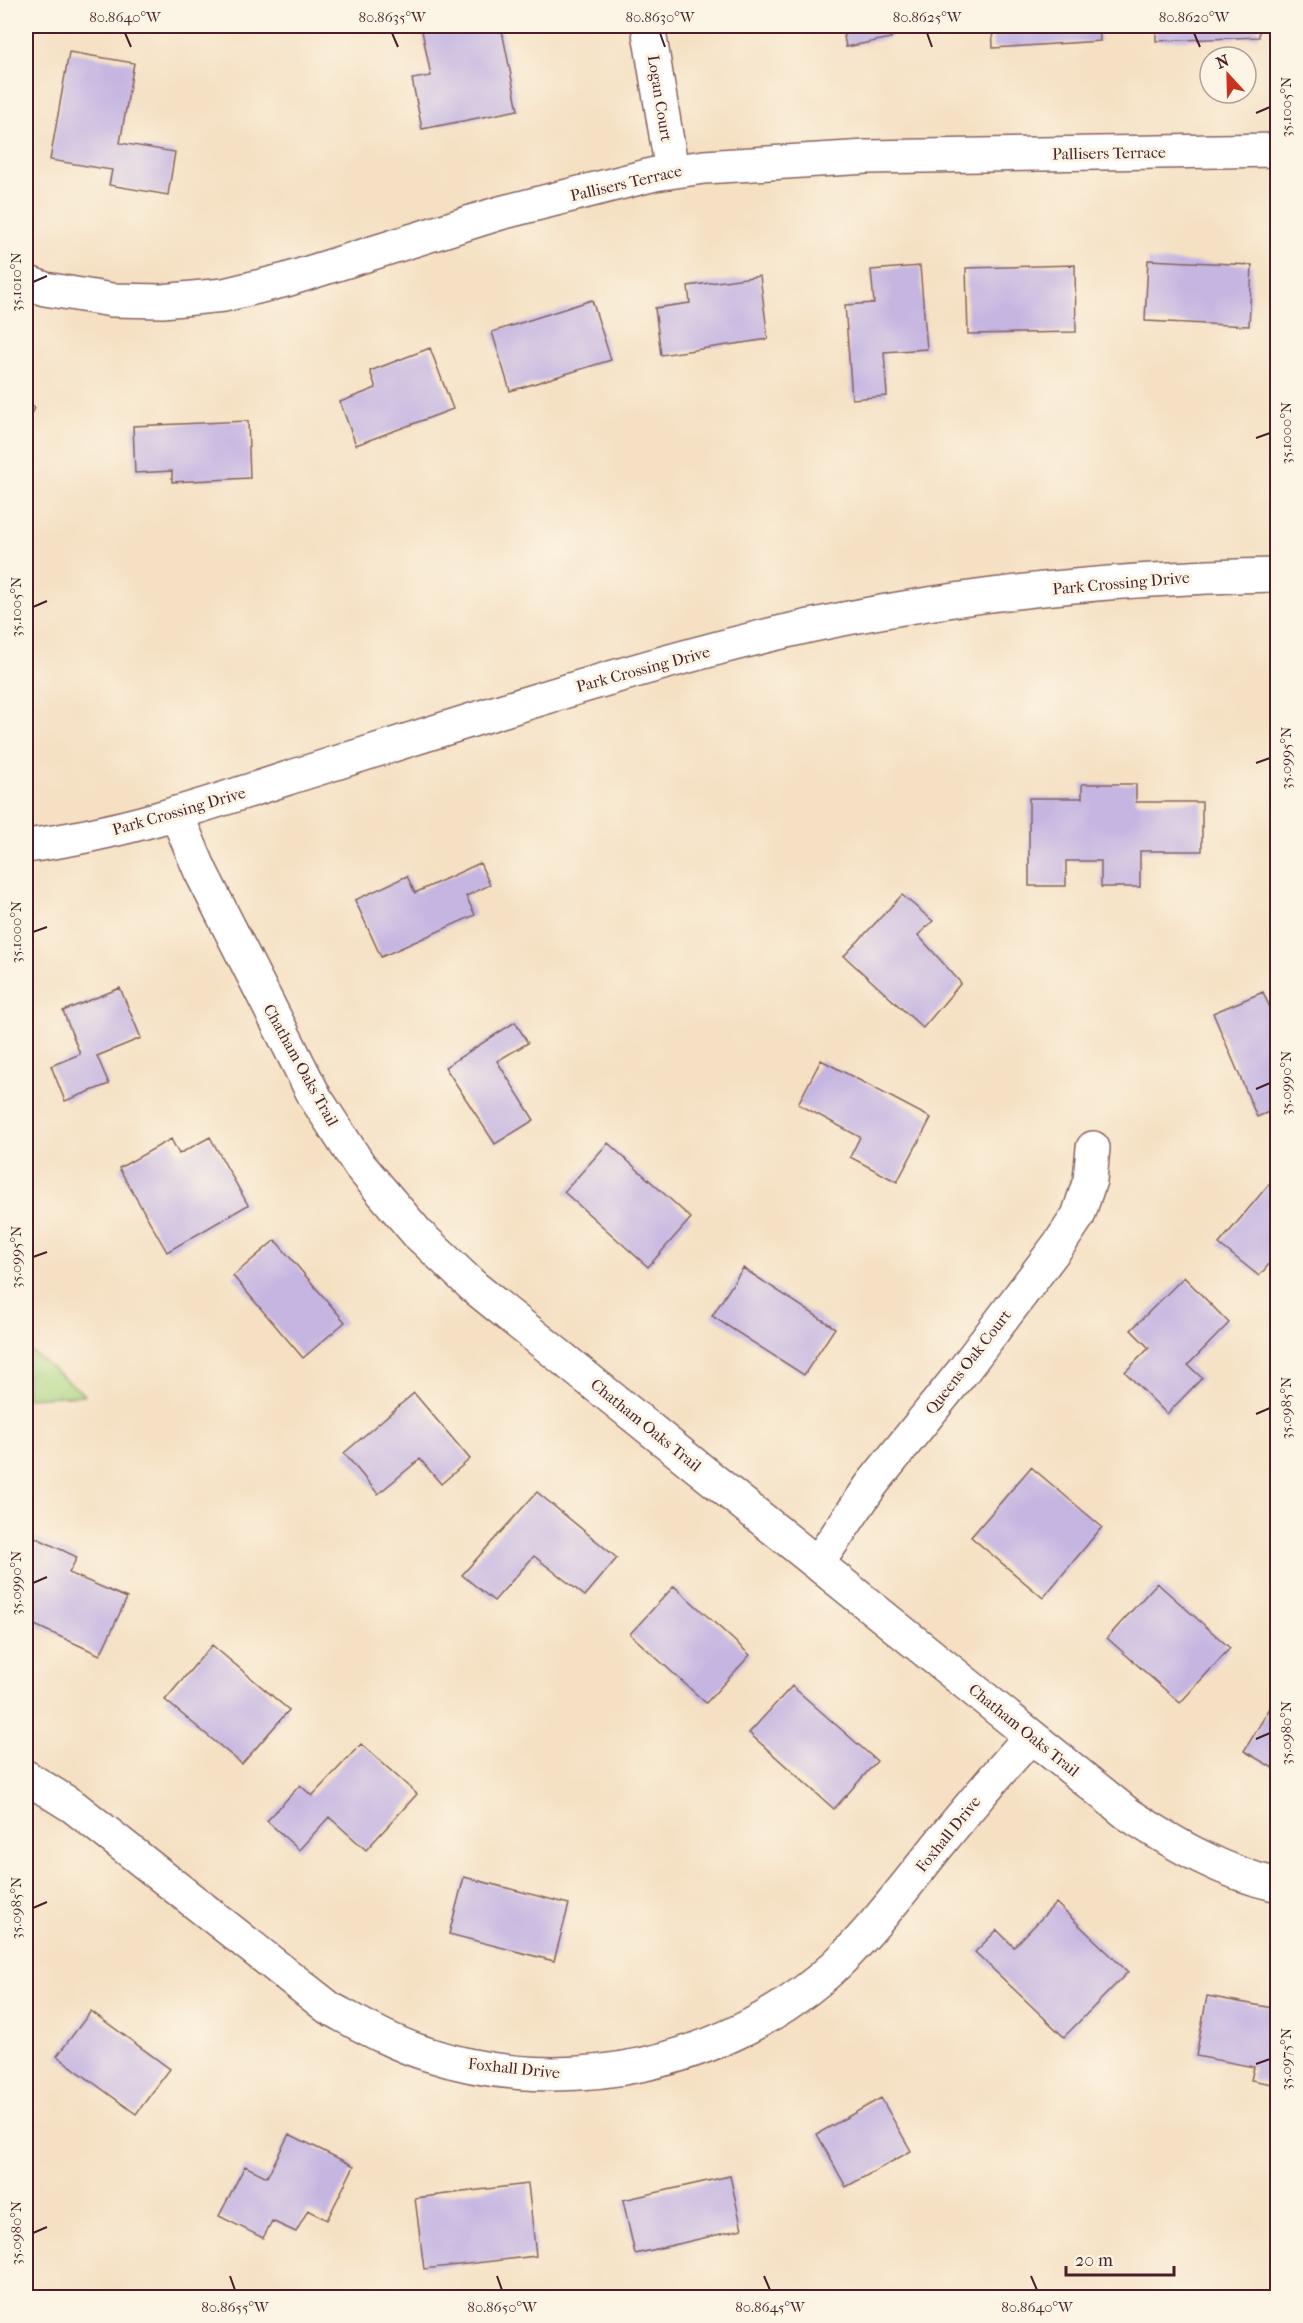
<svg xmlns="http://www.w3.org/2000/svg" width="1303" height="2323" viewBox="0 0 1303 2323" font-family="'IM FELL French Canon',serif">
	<style>
		.green { fill: #a8d37f; stroke: #797955; stroke-width: 1.5 }
		.building { fill: #c4b5e1 }
		.lines { fill: none; stroke-linecap: round; stroke-linejoin: round }
		.minor-casing { stroke: #866360; stroke-width: 36 }
		.tertiary-casing { stroke: #866360; stroke-width: 36 }
		.minor { stroke: #fff; stroke-width: 33 }
		.tertiary { stroke: #fff; stroke-width: 33 }
		.ticks { fill: none; stroke: #4a1f2b; stroke-width: 2 }
		.labels { text-anchor: middle; dominant-baseline: central; stroke-width: 6; stroke-linejoin: round; paint-order: stroke }
		.street-label { font-size: 16px; fill: #4a1f2b; stroke: #fcf5e5 }
		.neatline { fill: none; stroke: #4a1f2b; stroke-width: 2 }
		.ticks-label { font-size: 15px; text-anchor: middle; fill: #4a1f2b }
	</style>
	<rect width="100%" height="100%" fill="#fcf5e5"/>
	<filter id="ink" filterUnits="userSpaceOnUse"><feTurbulence type="fractalNoise" baseFrequency=".0167" numOctaves="2"/><feDisplacementMap in="SourceGraphic" scale="12" xChannelSelector="R" yChannelSelector="G"/><feConvolveMatrix kernelMatrix="1 2 1 2 8 2 1 2 1" color-interpolation-filters="sRGB"/></filter>
	<filter id="wash" filterUnits="userSpaceOnUse"><feTurbulence type="fractalNoise" baseFrequency=".008" numOctaves="4" result="noise"/><feDisplacementMap in="SourceGraphic" scale="24" xChannelSelector="R" yChannelSelector="G"/><feGaussianBlur stdDeviation="1.35" result="paint"/><feColorMatrix in="noise" values="0 0 0 0 0 0 0 0 0 0 0 0 0 0 0 0 0 1.4 0 .05"/><feComposite in="paint" operator="in"/></filter>
	<g filter="url(#wash)">
		<rect width="100%" height="100%" fill="#f5e0c3"/>
		<!-- green -->
		<path class="green" d="M26 1347 85 1395 26 1398Z"/>
		<g id="blocks">
			<!-- building -->
			<path class="building" d="M421 26H501L518 110 422 129 412 79 431 76Z
				M842 26H888L891 38 846 47Z
				M992 26H1099L1100 41 993 48Z
				M1156 26H1259V37L1156 41Z
				M69 52 134 63 120 143 175 152 168 195 109 185 112 170 50 160Z
				M1148 260 1252 265 1249 326 1145 321Z
				M1075 265 1076 332 968 334 966 268Z
				M920 266 927 349 884 352 887 396 852 399 845 305 874 303 871 270Z
				M760 276 768 339 661 355 655 308 690 303 688 286Z
				M592 300 611 360 510 391 492 332Z
				M430 348 453 409 356 445 340 402 376 388 370 371Z
				M26 402 35 408 26 426Z
				M248 421 250 478 172 482V471L135 473 133 426Z
				M1082 784H1136V802H1202V851H1140V887H1101V861H1066V886H1029V798H1082Z
				M480 863 490 885 466 896 475 915 381 957 355 900 407 876 415 893Z
				M902 895 933 921 918 935 961 983 923 1028 844 956Z
				M120 988 141 1038 97 1056 109 1084 65 1101 51 1066 80 1054 63 1011Z
				M1263 992 1271 1010 1278 1007V1108L1257 1117 1213 1013Z
				M515 1022 528 1043 497 1061 534 1120 495 1144 445 1067Z
				M821 1060 931 1118 897 1182 850 1157 860 1137 798 1104Z
				M210 1137 248 1205 167 1252 119 1168 171 1139 179 1154Z
				M608 1143 691 1218 648 1267 564 1192Z
				M1269 1184 1278 1192V1254L1259 1276 1219 1244Z
				M275 1240 345 1322 303 1358 233 1276Z
				M743 1268 835 1328 804 1375 712 1316Z
				M1184 1277 1229 1323 1188 1365 1202 1378 1167 1414 1125 1372 1149 1348 1131 1330Z
				M414 1393 470 1459 441 1484 420 1459 378 1494 344 1453Z
				M1031 1467 1102 1527 1043 1598 971 1537Z
				M537 1492 617 1558 585 1596 534 1556 494 1601 462 1575Z
				M26 1533 77 1557 69 1573 127 1598 100 1655 26 1621Z
				M1157 1583 1230 1648 1180 1703 1107 1638Z
				M674 1586 750 1655 706 1703 630 1634Z
				M212 1645 289 1710 242 1764 165 1700Z
				M792 1686 877 1761 834 1809 749 1733Z
				M1278 1695V1771L1244 1751Z
				M361 1744 417 1794 366 1850 329 1817 299 1850 267 1821 300 1785 312 1796Z
				M464 1877 569 1904 554 1961 449 1934Z
				M1056 1903 1128 1972 1064 2037 975 1952 997 1930 1014 1947Z
				M1207 1996 1278 2009V2085L1251 2080 1254 2067 1196 2056Z
				M91 2011 170 2069 136 2114 57 2056Z
				M881 2098 911 2151 846 2187 817 2134Z
				M289 2134 354 2166 327 2220 308 2210 296 2232 272 2221 263 2238 219 2216 245 2166 267 2177Z
				M730 2176 742 2229 635 2254 623 2200Z
				M528 2184 536 2256 424 2269 415 2198Z"/>
		</g>
	</g>
	<g filter="url(#ink)">
		<use href="#blocks" fill-opacity="0" stroke="#866360" stroke-width="1.5"/>
		<g class="lines">
			<!-- minor casing -->
			<g class="minor-casing">
				<path id="minor" d="M648 26 672 171
					M26 282 45 289 112 300 162 301 224 295 286 280 500 213 655 174 704 167 867 157 1278 150
					M176 813 200 870 315 1097 360 1166 417 1233 474 1287 1128 1814C1174 1844 1223 1873 1278 1885
					M817 1564 872 1484 963 1371 1062 1240 1078 1216 1090 1180 1093 1148
					M26 1777 74 1807 329 2008C361 2025 392 2043 427 2054 566 2100 730 2065 837 1964 875 1927 907 1884 940 1843 969 1806 1000 1771 1031 1736"/>
			</g>
			<!-- tertiary casing -->
			<g class="tertiary-casing">
				<path id="tertiary" d="M26 846C115 835 203 806 288 778 360 755 432 732 504 710 594 682 685 655 778 633 941 595 1110 578 1278 575"/>
			</g>
			<!-- minor -->
			<use href="#minor" class="minor"/>
			<!-- tertiary -->
			<use href="#tertiary" class="tertiary"/>
		</g>
	</g>
	<!-- ticks -->
	<path class="ticks" d="M125 33 131 47M392 33 398 47M660 33 665 47M927 33 932 47M1194 33 1200 47M1256 113 1270 107M33 282 47 276M1256 438 1270 433M33 607 47 601M1256 763 1270 758M33 932 47 927M1256 1089 1270 1083M33 1257 47 1252M1256 1414 1270 1408M33 1583 47 1577M1256 1739 1270 1733M33 1908 47 1902M1256 2064 1270 2059M33 2233 47 2227M230 2276 235 2290M497 2276 502 2290M764 2276 770 2290M1031 2276 1037 2290"/>
	<g class="labels">
		<!-- street labels -->
		<g class="street-label">
			<text transform="translate(660 98) rotate(81)">Logan Court</text>
			<text transform="translate(1109 153) rotate(-1)">Pallisers Terrace</text>
			<text transform="translate(626 183) rotate(-13)">Pallisers Terrace</text>
			<text transform="translate(1121 583) rotate(-5)">Park Crossing Drive</text>
			<text transform="translate(643 669) rotate(-15)">Park Crossing Drive</text>
			<text transform="translate(179 811) rotate(-16)">Park Crossing Drive</text>
			<text transform="translate(301 1065) rotate(61)">Chatham Oaks Trail</text>
			<text transform="translate(968 1362) rotate(-52)">Queens Oak Court</text>
			<text transform="translate(646 1425) rotate(39)">Chatham Oaks Trail</text>
			<text transform="translate(1024 1730) rotate(39)">Chatham Oaks Trail</text>
			<text transform="translate(948 1834) rotate(-51)">Foxhall Drive</text>
			<text transform="translate(514 2068) rotate(6)">Foxhall Drive</text>
		</g>
	</g>
	<!-- margin -->
	<rect width="1303" height="2323" fill="none" stroke="#fcf5e5" stroke-width="66"/>
	<!-- north arrow -->
	<g transform="translate(1228 75) rotate(338)"><circle r="28" fill="#fcf5e5" stroke="#b59f9b" stroke-width="1.5"/>
	<path d="M0-4.5L10 22L0 15L-10 22Z" fill="#c8321e"/>
	<text y="-9" font-size="16" font-weight="bold" text-anchor="middle" fill="#4a1f2b">N</text>
	</g>
	<!-- scale -->
	<path d="M1066 2266v9h108v-9" fill="none" stroke="#4a1f2b" stroke-width="3"/>
	<text x="1075" y="2266" font-size="18" fill="#4a1f2b" stroke="#fcf5e5" stroke-width="4.5" paint-order="stroke">20 m</text>
	<rect x="33" y="33" width="1237" height="2257" class="neatline"/>
	<g class="ticks-label">
		<text x="125" y="22">80.8640°W</text>
		<text x="392" y="22">80.8635°W</text>
		<text x="660" y="22">80.8630°W</text>
		<text x="927" y="22">80.8625°W</text>
		<text x="1194" y="22">80.8620°W</text>
		<text transform="translate(1286 107) rotate(-90)" y="5">35.1005°N</text>
		<text transform="translate(16 282) rotate(-90)" y="5">35.1010°N</text>
		<text transform="translate(1286 433) rotate(-90)" y="5">35.1000°N</text>
		<text transform="translate(16 607) rotate(-90)" y="5">35.1005°N</text>
		<text transform="translate(1286 758) rotate(-90)" y="5">35.0995°N</text>
		<text transform="translate(16 932) rotate(-90)" y="5">35.1000°N</text>
		<text transform="translate(1286 1083) rotate(-90)" y="5">35.0990°N</text>
		<text transform="translate(16 1257) rotate(-90)" y="5">35.0995°N</text>
		<text transform="translate(1286 1408) rotate(-90)" y="5">35.0985°N</text>
		<text transform="translate(16 1583) rotate(-90)" y="5">35.0990°N</text>
		<text transform="translate(1286 1733) rotate(-90)" y="5">35.0980°N</text>
		<text transform="translate(16 1908) rotate(-90)" y="5">35.0985°N</text>
		<text transform="translate(1286 2059) rotate(-90)" y="5">35.0975°N</text>
		<text transform="translate(16 2233) rotate(-90)" y="5">35.0980°N</text>
		<text x="235" y="2312">80.8655°W</text>
		<text x="502" y="2312">80.8650°W</text>
		<text x="770" y="2312">80.8645°W</text>
		<text x="1037" y="2312">80.8640°W</text>
	</g>
</svg>
